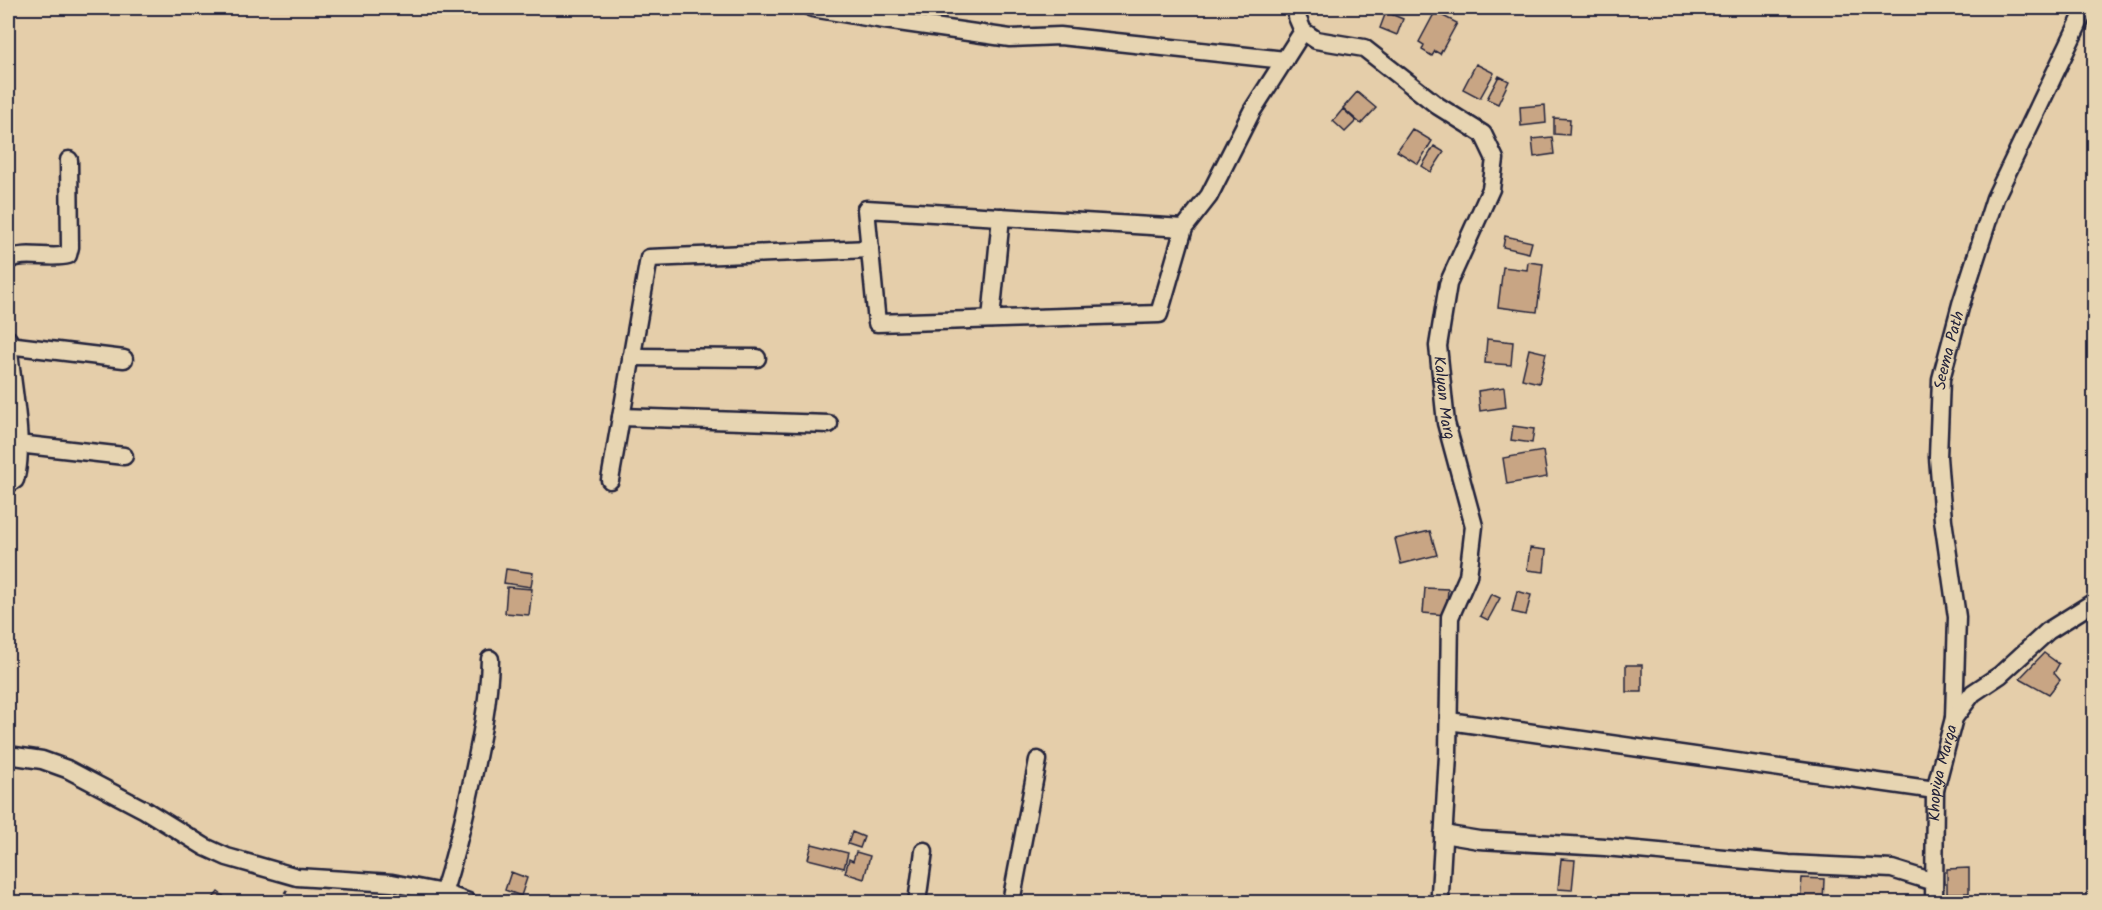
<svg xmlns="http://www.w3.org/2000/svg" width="2102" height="910" viewBox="0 0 2102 910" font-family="Kalam,sans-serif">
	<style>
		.building { fill: #c8a584; stroke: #22223b; stroke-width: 1.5 }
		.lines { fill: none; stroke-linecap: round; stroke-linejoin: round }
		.minor-casing { stroke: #22223b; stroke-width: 21 }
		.path { stroke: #22223b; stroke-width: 3; stroke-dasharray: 6 4.5; stroke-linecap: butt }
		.minor { stroke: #e7d5b2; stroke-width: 16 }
		.labels { text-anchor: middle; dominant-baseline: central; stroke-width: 6; stroke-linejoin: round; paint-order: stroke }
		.street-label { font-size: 16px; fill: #22223b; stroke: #e7d5b2 }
	</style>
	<rect width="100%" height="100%" fill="#e5ceaa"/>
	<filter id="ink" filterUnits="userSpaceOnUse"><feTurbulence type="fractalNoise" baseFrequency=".0167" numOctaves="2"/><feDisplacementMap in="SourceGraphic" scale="12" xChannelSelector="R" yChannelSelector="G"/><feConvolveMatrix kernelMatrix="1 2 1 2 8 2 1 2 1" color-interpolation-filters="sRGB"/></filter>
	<g filter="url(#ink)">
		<!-- building -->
		<path class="building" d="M1386 12 1403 19 1397 35 1380 28Z
			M1435 12 1457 23 1440 54 1435 51 1432 56 1422 50 1424 45 1419 42Z
			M1476 64 1494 73 1480 98 1463 89Z
			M1499 76 1509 81 1498 104 1487 99Z
			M1357 92 1376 108 1361 124 1343 108Z
			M1545 105 1546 123 1521 126 1520 107Z
			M1343 109 1356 121 1345 132 1333 121Z
			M1554 118 1570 119 1569 135 1554 134Z
			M1412 129 1432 141 1418 164 1397 151Z
			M1552 137 1554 154 1534 157 1532 139Z
			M1434 146 1444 152 1431 172 1422 166Z
			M1505 236 1532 242 1529 253 1503 247Z
			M1528 262 1543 264 1537 312 1498 307 1503 267 1527 270Z
			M1487 339 1513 342 1511 365 1485 363Z
			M1529 349 1546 353 1539 383 1522 379Z
			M1504 387 1506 407 1480 411 1478 391Z
			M1513 426 1534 429 1532 443 1511 440Z
			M1543 451 1547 477 1507 484 1503 458Z
			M1430 531 1437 555 1401 564 1395 539Z
			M1530 548 1546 550 1544 572 1527 570Z
			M506 569 533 573 531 587 504 583Z
			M507 587 532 589 529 615 505 613Z
			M1425 588 1448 589 1446 615 1423 613Z
			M1517 591 1531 595 1526 615 1512 612Z
			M1491 594 1500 598 1488 620 1480 616Z
			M2044 653 2059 664 2054 673 2060 680 2049 694 2020 678Z
			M1626 665H1642V692H1626Z
			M852 832 864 837 860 848 848 844Z
			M812 844 848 853 844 868 808 859Z
			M856 852 870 856 864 879 845 873 849 859 853 861Z
			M1561 859 1575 860 1572 890 1558 889Z
			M1969 868V893H1947V869Z
			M511 872 527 878 521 896 505 890Z
			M1802 878 1824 879 1823 902H1800Z
			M218 892 231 902H210Z"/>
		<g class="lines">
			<!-- minor casing -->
			<g class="minor-casing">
				<g id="minor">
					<path d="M812 8 878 19 1010 38 1060 36 1285 60"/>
					<path id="s1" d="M1298 8 1297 17 1303 31 1316 40 1364 48 1438 106 1483 134 1495 159 1491 189 1448 284 1438 346 1446 423 1474 526 1468 576 1450 617 1448 755 1440 893 1441 902"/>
					<path d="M1184 228 866 209 877 323 1159 314 1184 228 1209 196 1252 111 1303 31"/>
					<path d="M8 261C20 250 51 260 68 255L70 247 69 160"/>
					<path d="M991 319 1001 217"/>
					<path d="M8 339C10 378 26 444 15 480L8 484"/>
					<path d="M8 345 124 359"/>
					<path d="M631 357 757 358"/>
					<path d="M621 417 829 424"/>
					<path d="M18 444 124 456"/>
					<path d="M610 480 649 258 870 249"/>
					<path id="s2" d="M1954 718 1957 617 1943 520 1938 457 1941 379 1961 304 1995 198 2086 8"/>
					<path d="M1449 721 1935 790"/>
					<path d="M8 755 42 760 67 769 145 810 205 847 227 857 297 877 392 883 443 893 468 902"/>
					<path d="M1443 834 1479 840 1605 847 1789 864 1892 869 1934 882"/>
					<path d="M443 893C455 858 463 823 471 786 480 744 489 702 490 659"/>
					<path d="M917 902 924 851"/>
					<path d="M1011 902 1038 760"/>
					<path id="s3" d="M1934 902 1935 790 1954 718 1973 693 2000 675 2048 631 2094 602"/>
				</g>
			</g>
			<!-- path -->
			<path class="path" d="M279 902 287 890"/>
			<!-- minor -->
			<use href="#minor" class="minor"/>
		</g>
	</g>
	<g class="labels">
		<!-- street labels -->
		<g class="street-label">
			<text stroke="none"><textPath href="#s2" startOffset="370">Seema Path</textPath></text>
			<text stroke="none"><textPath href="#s1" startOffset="513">Kalyan Marg</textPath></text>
			<text stroke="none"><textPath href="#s3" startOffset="130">Khopiya Marga</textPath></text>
		</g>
	</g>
	<!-- margin -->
	<rect width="2102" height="910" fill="none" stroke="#e7d5b2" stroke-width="30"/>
	<rect x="15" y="15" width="2072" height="880" fill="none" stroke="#22223b" stroke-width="2" filter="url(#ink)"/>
</svg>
